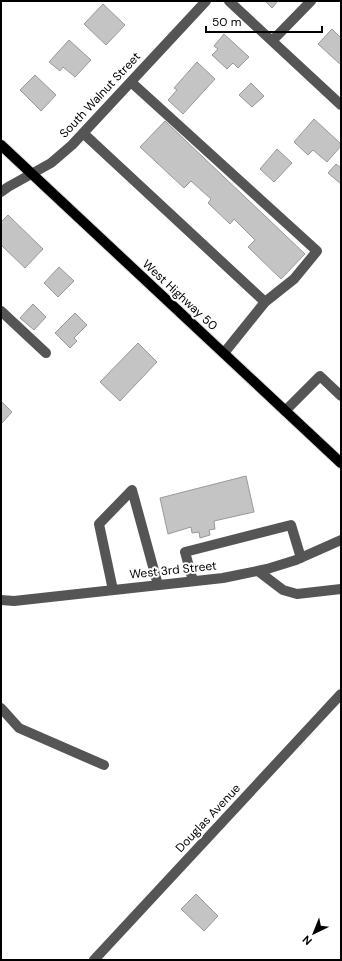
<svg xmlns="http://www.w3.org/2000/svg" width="342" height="961" viewBox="0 0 342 961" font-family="'DM Sans',sans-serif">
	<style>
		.building { fill: #c4c4c4; stroke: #999 }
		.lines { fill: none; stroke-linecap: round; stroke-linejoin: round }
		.major-casing { stroke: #dbdbdb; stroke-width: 12 }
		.minor { stroke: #555; stroke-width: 10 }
		.major { stroke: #000; stroke-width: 10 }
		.labels { text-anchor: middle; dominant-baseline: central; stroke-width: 4; stroke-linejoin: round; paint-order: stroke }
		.street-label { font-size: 12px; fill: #000; stroke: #fff }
	</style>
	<rect width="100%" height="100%" fill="#fff"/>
	<!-- building -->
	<path class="building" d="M265 1H278L272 8Z
		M103 4 125 25 106 45 84 24Z
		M332 29 341 38V65L318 44Z
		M224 34 249 57 238 68 233 63 227 69 212 55 218 49 214 46Z
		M69 40 91 60 75 77 63 67 60 71 49 62Z
		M197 62 215 79 183 114 168 100 177 90 174 88Z
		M35 75 56 95 41 111 20 90Z
		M251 83 264 96 252 107 239 95Z
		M314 119 341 144V146L327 162 313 150 308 155 294 142Z
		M165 121 305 254 281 279 248 247 255 240 234 219 230 224 208 203 211 199 191 181 184 188 140 147Z
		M277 149 292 163 274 182 260 169Z
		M336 164 341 168V184L328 173Z
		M8 215 43 249 25 268 1 245V222Z
		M59 267 74 281 58 297 44 283Z
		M33 304 46 317 34 330 20 318Z
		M75 313 87 325 74 338 77 341 70 348 55 333Z
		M138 343 157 362 120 401 100 382Z
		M1 401 12 412 1 424Z
		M246 476 254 512 214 521 215 529 209 530 210 535 200 538 199 532 192 533 191 527 168 534 160 498Z
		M196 894 218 916 204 931 181 909Z"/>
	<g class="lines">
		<!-- major casing -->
		<g class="major-casing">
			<path id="major" d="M1 145 341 463"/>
		</g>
		<!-- minor -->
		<path class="minor" d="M229 1 341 105
			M272 41 311 1
			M131 82 317 251 294 279 265 302
			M83 133 265 302 224 353
			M1 192 8 187 51 163 72 145 206 1
			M1 311 46 353
			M285 411 320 376 341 396
			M258 571 283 590 297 594 341 589
			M193 581 185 552 291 525 301 558
			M113 590 99 524 132 490 158 585
			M1 600 14 601 223 578 267 569 296 560 341 540
			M1 708 19 728 104 765
			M94 960 341 694"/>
		<!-- major -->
		<use href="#major" class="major"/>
	</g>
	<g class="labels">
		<!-- street labels -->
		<g class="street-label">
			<text transform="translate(100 95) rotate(-47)">South Walnut Street</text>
			<text transform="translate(180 295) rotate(43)">West Highway 50</text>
			<text transform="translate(173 570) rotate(-6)">West 3rd Street</text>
			<text transform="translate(208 818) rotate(-47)">Douglas Avenue</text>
		</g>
	</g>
	<!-- border -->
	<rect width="342" height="961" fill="none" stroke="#000000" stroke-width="4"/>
	<!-- north arrow -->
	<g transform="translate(314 933) rotate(223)" stroke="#ffffff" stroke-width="3" paint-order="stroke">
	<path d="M0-3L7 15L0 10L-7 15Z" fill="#000000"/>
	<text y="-6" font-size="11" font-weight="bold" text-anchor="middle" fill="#000000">N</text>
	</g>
	<!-- scale -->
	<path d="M206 26v6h116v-6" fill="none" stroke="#000000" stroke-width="2"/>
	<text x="212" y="26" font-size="12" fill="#000000" stroke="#ffffff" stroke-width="3" paint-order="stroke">50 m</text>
</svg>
